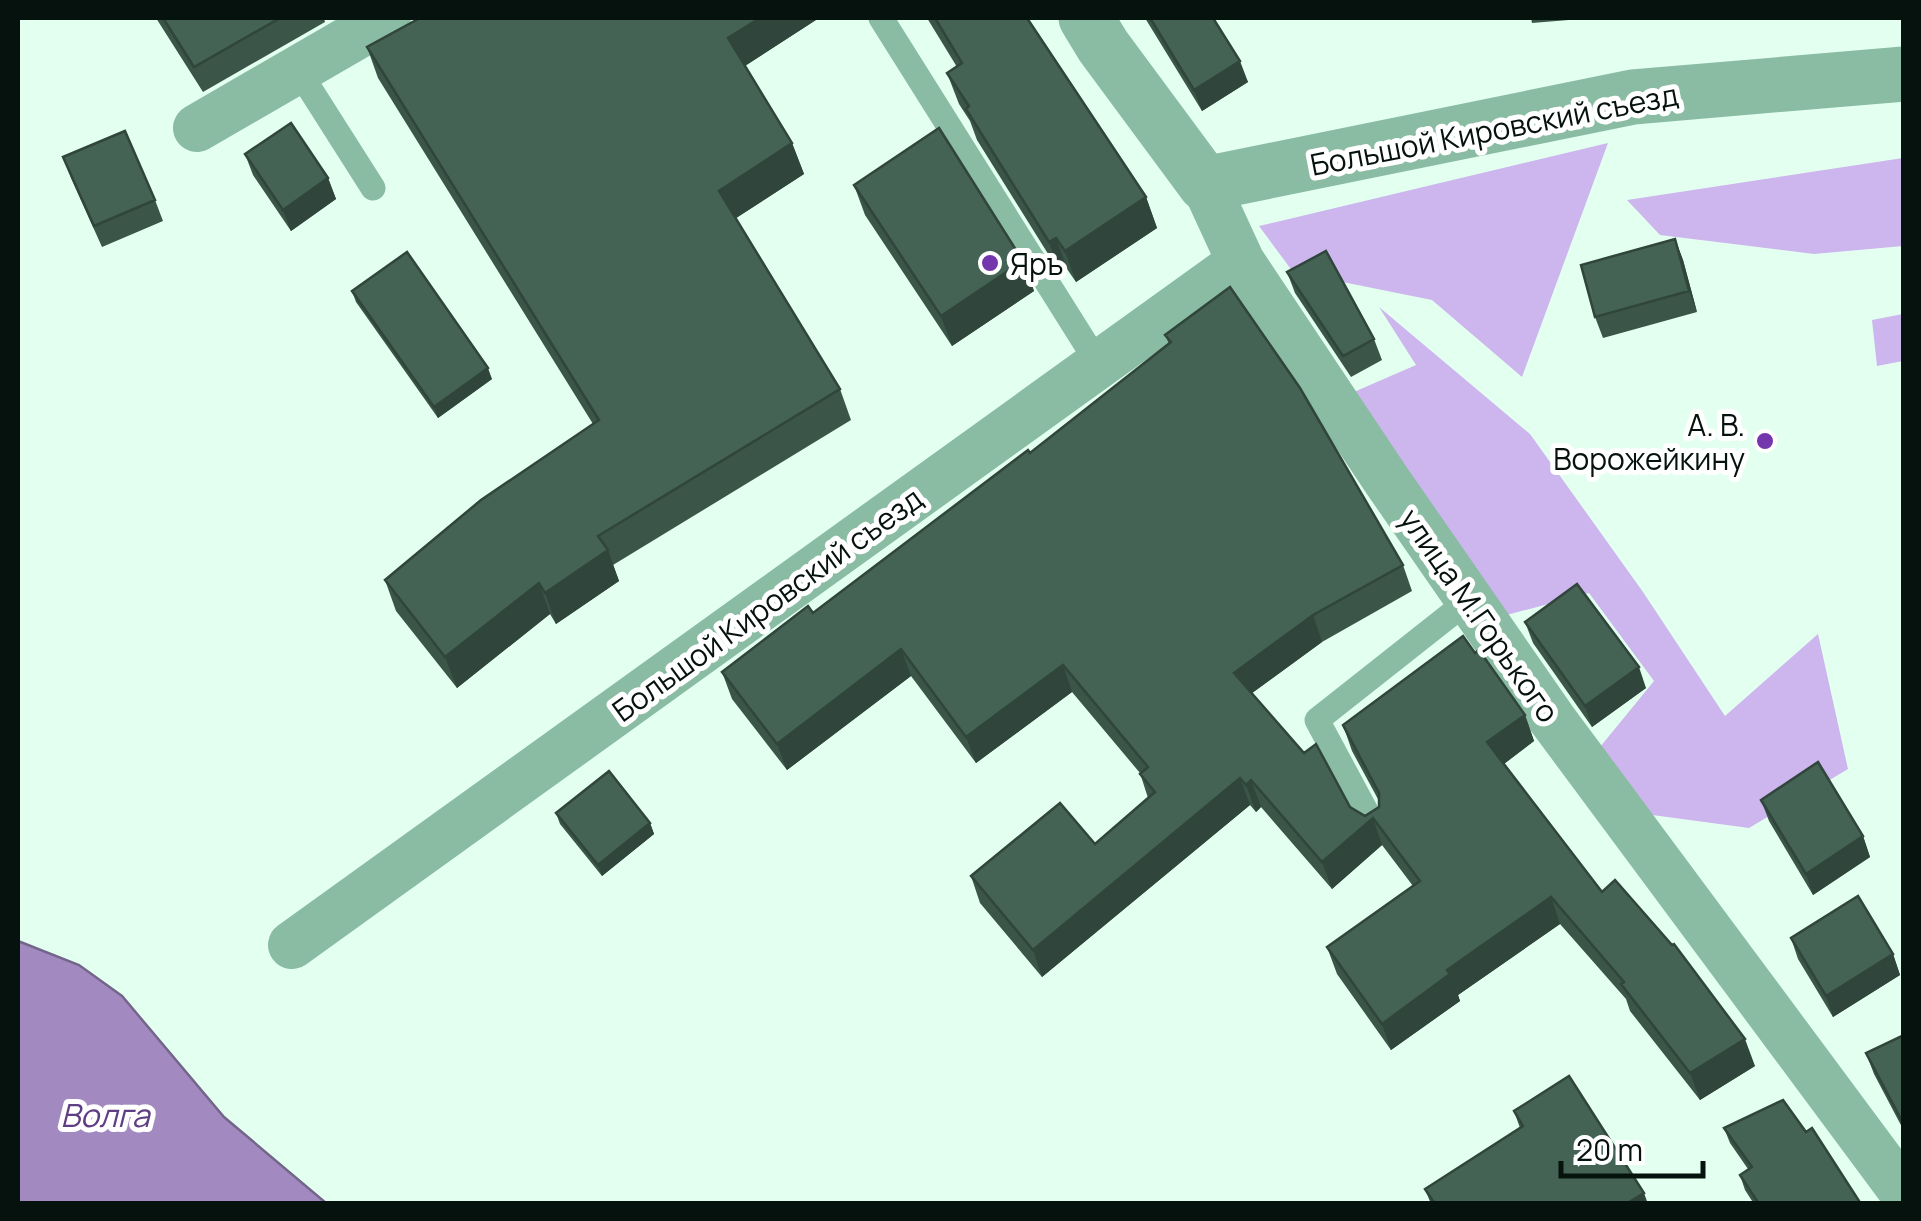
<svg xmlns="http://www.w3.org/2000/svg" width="1921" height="1221" viewBox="0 0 1921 1221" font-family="Manrope,sans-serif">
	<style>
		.forest { fill: #cdb5ee }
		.water { fill: #a28ac0; stroke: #73668a; stroke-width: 2.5 }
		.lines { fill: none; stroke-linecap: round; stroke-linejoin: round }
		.service { stroke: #8abca3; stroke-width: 25 }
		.minor { stroke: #8abca3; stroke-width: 48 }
		.tertiary { stroke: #8abca3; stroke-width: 55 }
		.wall { fill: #3b5548 }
		.shaded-wall { fill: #30453b }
		.building { fill: #456354; stroke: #30453b; stroke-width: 2.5 }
		.poi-dot { fill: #7336ac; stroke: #fff; stroke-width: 4 }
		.labels { text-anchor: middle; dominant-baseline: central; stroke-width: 10; stroke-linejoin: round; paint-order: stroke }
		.street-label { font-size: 30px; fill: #06120d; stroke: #fff }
		.poi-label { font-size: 30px; fill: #06120d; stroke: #fff; text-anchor: start }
		.water-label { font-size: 32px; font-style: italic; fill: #5f3f83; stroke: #fff }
	</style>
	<rect width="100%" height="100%" fill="#e3fff0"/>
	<!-- forest -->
	<path class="forest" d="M1608 143 1522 377 1432 300 1293 272 1259 226Z
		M1903 158V246L1814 254 1660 235 1627 200Z
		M1379 307 1530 434 1643 592 1725 716 1818 634 1848 769 1749 828 1645 814 1600 747 1654 681 1589 593 1503 616 1347 395 1416 365Z
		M1903 314V361L1877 366 1872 320Z"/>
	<!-- water -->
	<path class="water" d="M18 941 79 965 122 996 224 1117 326 1203H18Z"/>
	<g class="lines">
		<!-- service -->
		<path class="service" d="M881 18 1099 365
			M298 70 373 188
			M1374 826 1317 720 1469 600"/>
		<!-- minor -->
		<path class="minor" d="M197 128 387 18
			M1205 184 1241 262 1385 478 1552 719 1904 1193
			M292 945 1241 262"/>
		<!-- tertiary -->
		<path class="tertiary" d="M1086 18 1103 46 1205 184 1633 97 1904 74"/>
	</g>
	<!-- wall -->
	<path class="wall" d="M156 18H324L325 22 203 92Z
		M819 18 745 66 792 143 804 174 736 218 840 389 851 420 613 565 619 581 556 624 550 614 457 688 396 611 385 580 593 424 378 78 367 47Z
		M927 18H1027L1146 197 1157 228 1076 282 1067 269 1060 273 977 140 970 121 959 104 947 73 957 67Z
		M1145 18H1215H1213L1248 82 1202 111Z
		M1531 18H1593L1532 23Z
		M245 154 328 178 336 199 291 231 253 175Z
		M63 157 155 200 163 221 102 247 71 178Z
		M854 185 1023 261 1034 291 952 346 865 215Z
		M1675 239 1683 260 1697 312 1603 338 1595 317Z
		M1287 272 1374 339 1382 360 1351 377 1295 293Z
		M352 291 492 379 438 418 356 302Z
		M1165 335 1403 565 1412 591 1322 642 1252 693 1350 807 1365 816 1379 807V801L1352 751 1343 725 1525 715 1534 741 1504 764 1602 892 1755 1066 1700 1100 1630 1011 1626 999 1560 924 1458 995 1460 1001 1391 1050 1337 974 1327 947 1413 886 1382 845 1332 889 1261 807 1256 812 1250 805 1042 977 980 903 971 876 1095 844 1148 798 1140 773 1072 692 976 763 911 676 787 770 732 699 722 672 813 613 1030 453 1169 344Z
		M1525 622 1646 688 1592 727 1533 643Z
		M1761 800 1863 836 1870 857 1813 895 1769 821Z
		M556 813 650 823 654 834 602 876 560 824Z
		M1791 938 1893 954 1900 975 1833 1017 1798 959Z
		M1904 1035V1131L1874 1074 1866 1053Z
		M1514 1111 1648 1204H1431L1425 1189 1520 1128Z
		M1724 1128 1806 1132 1861 1204H1754L1745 1190 1740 1175 1748 1169 1730 1143Z"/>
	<!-- shaded-wall -->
	<path class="shaded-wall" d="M760 18H819L740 69 728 38Z
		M1240 61 1248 82 1202 111 1194 90Z
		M792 143 804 174 730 222 719 191Z
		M328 178 336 199 291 231 283 210Z
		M1146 197 1157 228 1076 282 1065 251Z
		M1056 238 1067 269 1060 273 1049 242Z
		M1675 239 1683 260 1697 312 1689 291Z
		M1023 261 1034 291 952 346 941 316Z
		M488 368 492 379 438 418 434 407Z
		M608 550 619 581 556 624 545 593Z
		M539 583 550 614 457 688 445 657Z
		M1313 615 1322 642 1244 699 1234 673Z
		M901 649 911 676 787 770 777 744Z
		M1063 665 1072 692 976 763 966 737Z
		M1639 667 1646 688 1592 727 1585 706Z
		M1525 715 1534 741 1497 769 1487 742Z
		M1240 778 1250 805 1042 977 1033 950Z
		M1251 780 1261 807 1256 812 1246 785Z
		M1373 818 1382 845 1332 889 1322 862Z
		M650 823 654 834 602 876 598 865Z
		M1863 836 1870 857 1813 895 1806 874Z
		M1551 897 1560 924 1458 995 1460 1001 1391 1050 1382 1024 1447 970Z
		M1893 954 1900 975 1833 1017 1826 996Z
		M1745 1039 1755 1066 1700 1100 1690 1073Z
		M1644 1193 1648 1204H1626Z"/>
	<!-- building -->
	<path class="building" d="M163 18H280L194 67Z
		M420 18H760L728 38 792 143 719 191 840 389 598 536 608 550 545 593 539 583 445 657 385 580 481 500 599 420 367 47Z
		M935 18H1027L1146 197 1065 251 1056 238 1049 242 966 109 969 106 947 73 962 63Z
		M1150 18H1213L1240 61 1194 90Z
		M291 123 328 178 283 210 245 154Z
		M939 128 1023 261 941 316 854 185Z
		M125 131 155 200 94 226 63 157Z
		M1675 239 1689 291 1595 317 1581 265Z
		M1326 251 1374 339 1343 356 1287 272Z
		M407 252 488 368 434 407 352 291Z
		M1230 287 1300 388 1403 565 1313 615 1234 673 1304 753 1316 744 1350 807 1365 816 1379 807V793L1343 725 1463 636 1475 653 1479 650 1525 715 1487 742 1602 892 1615 880 1672 945 1674 944 1745 1039 1690 1073 1621 984 1624 982 1551 897 1447 970 1450 974 1382 1024 1327 947 1420 881 1373 818 1322 862 1251 780 1246 785 1240 778 1033 950 971 876 1060 803 1095 844 1155 792 1140 774 1148 767 1063 665 966 737 901 649 777 744 722 672 808 606 813 613 1028 450 1030 453 1171 342 1165 335Z
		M1577 584 1639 667 1585 706 1525 622Z
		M1818 762 1863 836 1806 874 1761 800Z
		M609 771 650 823 598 865 556 813Z
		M1858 896 1893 954 1826 996 1791 938Z
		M1904 1035V1121H1902L1866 1053Z
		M1569 1076 1644 1193 1626 1204H1435L1425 1189 1523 1126 1514 1111Z
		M1783 1100 1806 1132 1812 1128 1861 1204H1759L1740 1175 1752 1167 1724 1128Z"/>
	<!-- markers -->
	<g class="poi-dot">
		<circle cx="990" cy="263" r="10"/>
		<circle cx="1765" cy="441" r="10"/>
	</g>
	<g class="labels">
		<!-- street labels -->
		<g class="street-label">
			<text transform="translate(1494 129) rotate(-11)">Большой Кировский съезд</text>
			<text transform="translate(767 604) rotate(-36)">Большой Кировский съезд</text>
			<text transform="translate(1480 615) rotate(55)">улица М.Горького</text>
		</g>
		<!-- poi labels -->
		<g class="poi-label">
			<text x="1010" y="263">Яръ</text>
			<text x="1745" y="424" text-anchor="end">А. В.<tspan x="1745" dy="34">Ворожейкину</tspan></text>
		</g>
		<!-- water labels -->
		<g class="water-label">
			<text x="105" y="1115">Волга</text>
		</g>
	</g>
	<!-- border -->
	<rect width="1921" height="1221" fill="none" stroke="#06120d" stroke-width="40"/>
	<!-- scale -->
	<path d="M1561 1161v15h142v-15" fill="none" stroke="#06120d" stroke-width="5"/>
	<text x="1576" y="1161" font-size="30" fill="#06120d" stroke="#ffffff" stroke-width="8" paint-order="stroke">20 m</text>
</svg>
